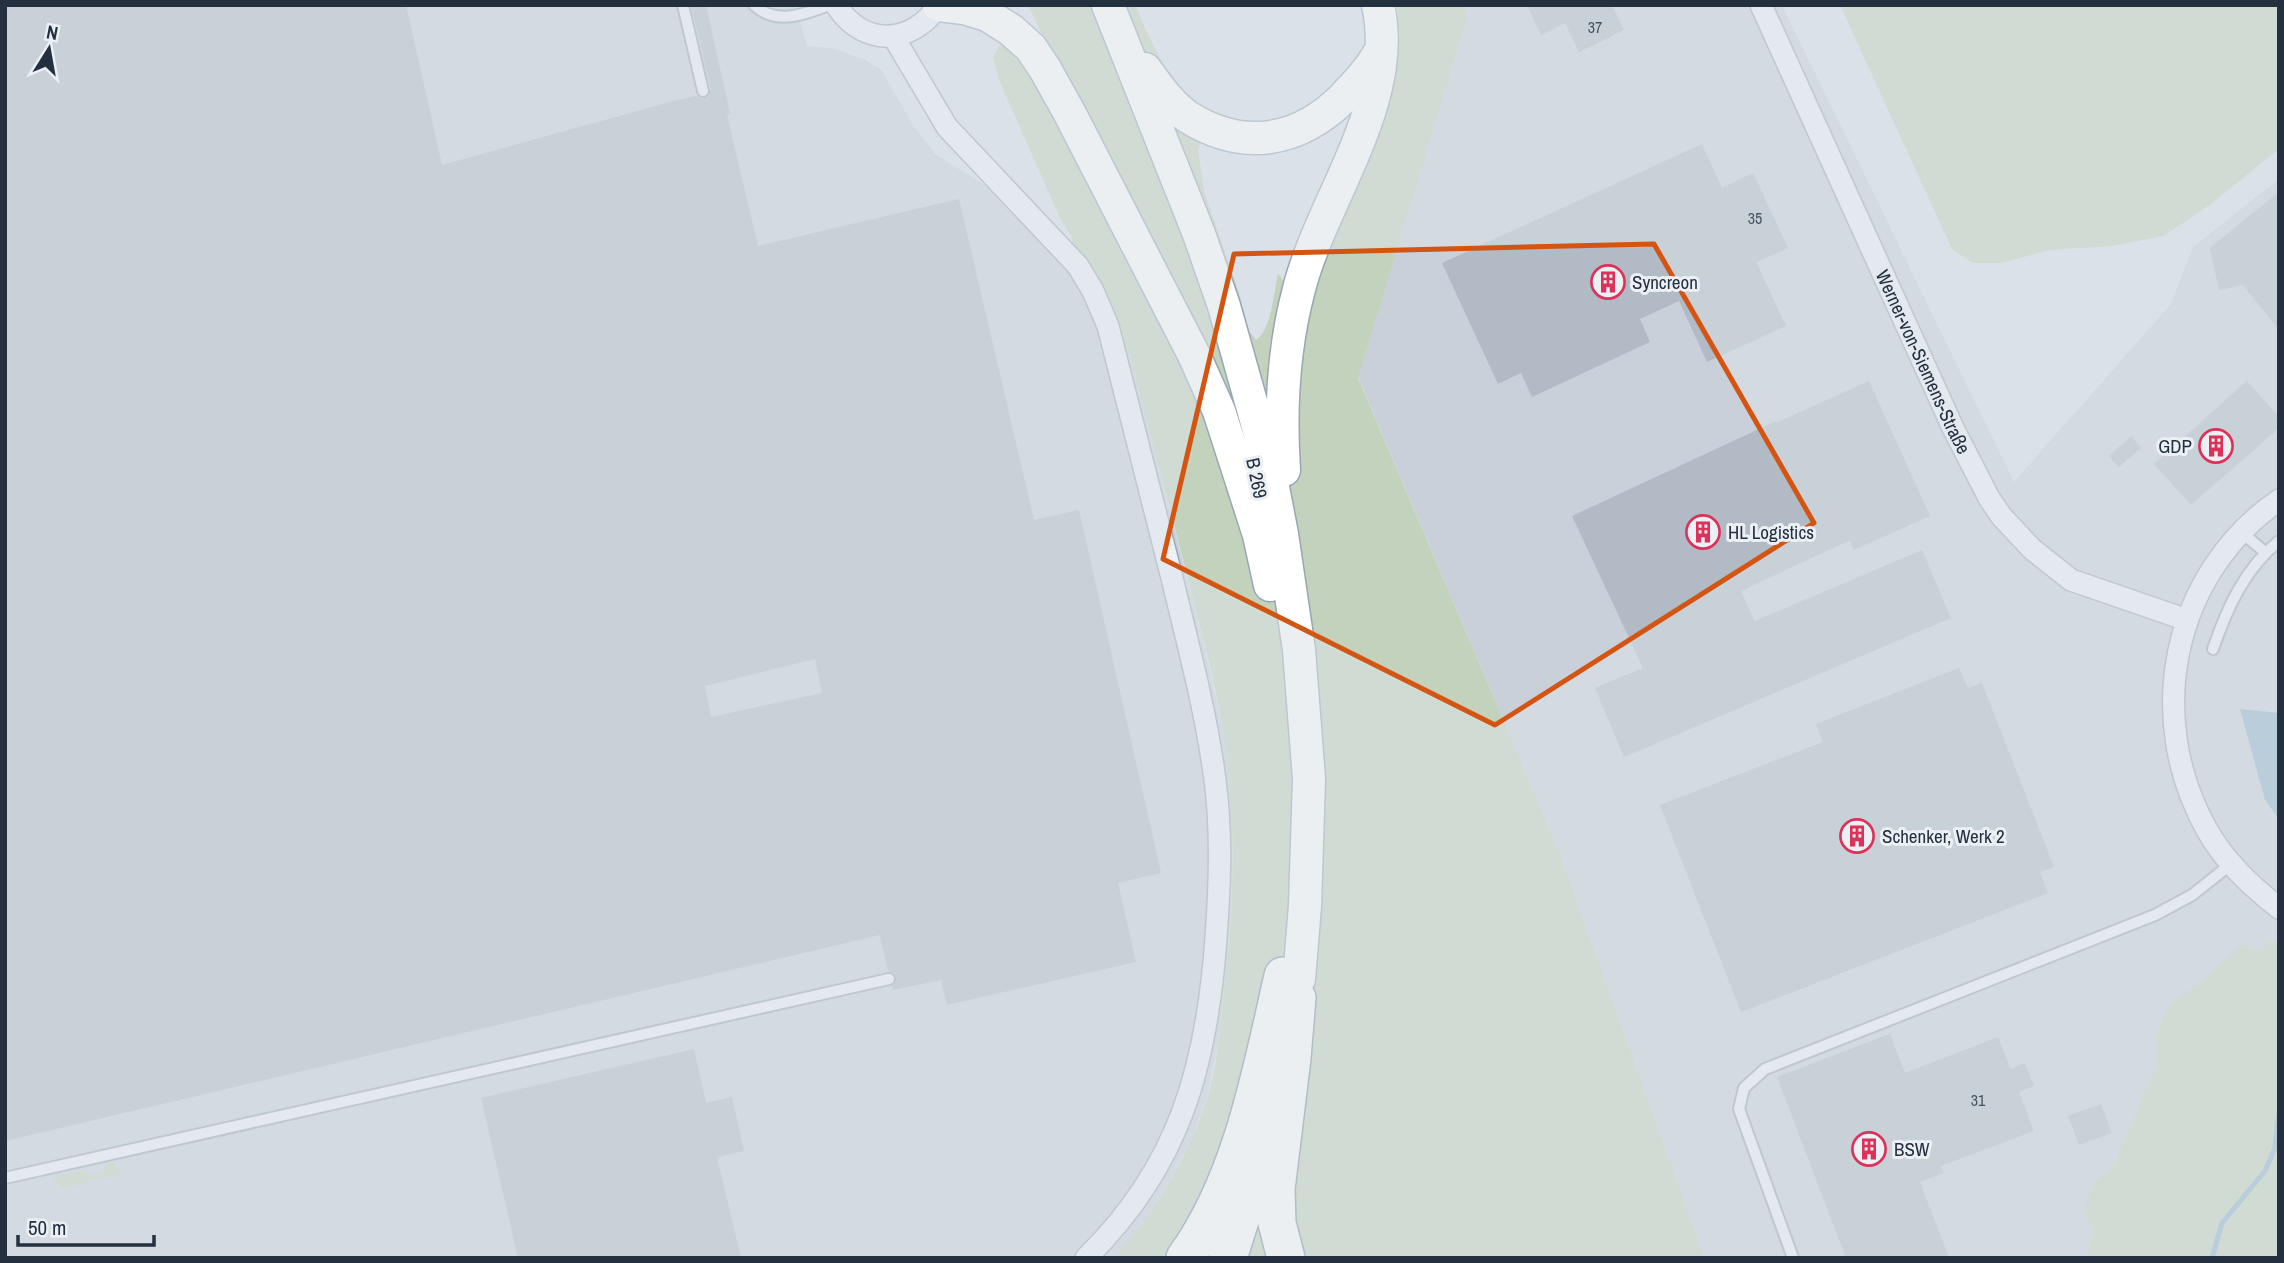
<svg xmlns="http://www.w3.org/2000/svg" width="2284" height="1263" viewBox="0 0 2284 1263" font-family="'Archivo Narrow',sans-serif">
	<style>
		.built { fill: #c9d0da }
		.green { fill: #c3d2bc }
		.water { fill: #92b3cc }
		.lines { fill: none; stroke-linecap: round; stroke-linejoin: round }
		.stream { stroke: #92b3cc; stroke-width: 5 }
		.building { fill: #b2bbc5; fill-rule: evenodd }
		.service-casing { stroke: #a0a8b2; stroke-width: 14 }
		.minor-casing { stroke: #a0a8b2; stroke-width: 24 }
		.primary-casing { stroke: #99a6b4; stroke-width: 35 }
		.motorway-casing { stroke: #8190a0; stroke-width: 40 }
		.service { stroke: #eef1f6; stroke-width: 10 }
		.minor { stroke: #eef1f6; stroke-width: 21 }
		.primary { stroke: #fff; stroke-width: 32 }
		.motorway { stroke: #fff; stroke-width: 37 }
		.marked { fill: none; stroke: #d45511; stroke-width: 5; stroke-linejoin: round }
		.labels { text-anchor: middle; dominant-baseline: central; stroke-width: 6; stroke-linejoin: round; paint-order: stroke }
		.number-label { font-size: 16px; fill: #485360 }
		.poi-label { font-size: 19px; fill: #24303f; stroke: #ebf0f5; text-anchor: start }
		.street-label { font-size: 19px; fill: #24303f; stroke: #ebf0f5 }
	</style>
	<rect width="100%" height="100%" fill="#dbe1e8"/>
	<!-- built -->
	<path class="built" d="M5 5H795L807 46 832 48 863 59 881 69 911 122 935 154 1055 229 1112 311 1129 350 1204 645 1224 734 1232 800V885L1227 965 1218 1045 1207 1097 1191 1140 1168 1184 1139 1230 1114 1258H5Z
		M1465 5H1782L2014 482 2171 304 2193 247 2279 179V943L2270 940 2262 950 2210 974 2198 983 2156 1036 2158 1060 2113 1167 2095 1181 2084 1212 2093 1227 2087 1258H1705L1558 848 1358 377 1467 20Z"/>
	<!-- green -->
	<path class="green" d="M1028 5H1135C1160 61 1181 118 1252 122 1261 123 1271 120 1279 119L1210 144 1201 142 1198 149 1204 191 1238 290 1249 331 1256 340C1271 331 1274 292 1278 274L1307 310 1326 250 1391 76 1400 35 1397 5H1465L1467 20 1358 378 1558 848 1705 1258H1114C1155 1213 1188 1157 1207 1099 1217 1067 1220 1033 1223 1000 1234 912 1237 823 1224 736 1217 692 1206 649 1195 607 1174 521 1150 436 1129 350L1112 311 1075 253 1071 236 1060 218 999 80 993 57 1000 45 1009 48 1032 76 1050 50Z
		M1840 5H2279V149L2211 204 2164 236 2112 246 2049 250 2002 263H1973L1952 249Z
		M2270 940 2279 943V1258H2087L2093 1227 2083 1212 2095 1181 2113 1167 2158 1060 2156 1036 2168 1007 2210 974 2242 945 2262 950Z
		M112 1163 123 1174 63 1188 52 1177 84 1170 94 1176 104 1174 108 1164Z"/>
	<!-- water -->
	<path class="water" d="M2240 709 2279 713V819L2265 800Z"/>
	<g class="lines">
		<!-- stream -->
		<path class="stream" d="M2212 1258 2222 1223 2265 1171 2275 1148 2279 1112"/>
	</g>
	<!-- building -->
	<path class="building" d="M5 5H406L442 165 677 100 697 96 701 99 708 97 711 89 691 5H706L730 114 727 115 758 246 959 199 1034 520 1079 510 1161 873 1118 883 1136 962 947 1005 941 980 893 990 892 986 896 982V977L894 973 888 971 880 935 5 1141ZM815 659 822 693 711 717 705 686Z
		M1527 5H1612L1624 30 1579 52 1565 23 1541 35Z
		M1702 144 1722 188 1753 173 1788 248 1756 262 1786 326 1707 362 1679 301 1640 319 1650 342 1532 397 1521 373 1498 384 1442 263Z
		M2279 192V330L2243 285 2219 290 2210 248Z
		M1869 381 1930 516 1854 550 1850 540 1741 591 1755 621 1922 550 1951 618 1624 757 1595 688 1643 668 1572 516 1776 421V423Z
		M2247 381 2279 417V428L2191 505 2154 464Z
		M2131 436 2141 448 2119 467 2109 456Z
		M1959 668 1968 688 1982 683 2054 867 2040 872 2048 893 1741 1012 1660 805 1823 742 1816 724Z
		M1890 1034 1905 1073 1998 1037 2011 1069 2025 1063 2034 1086 2019 1092 2034 1131 1941 1166 1944 1173 1920 1182 1949 1258H1846L1777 1077Z
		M694 1049 706 1103 732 1097 744 1151 717 1157 741 1258H518L481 1098Z
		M2101 1104 2112 1133 2079 1145 2068 1116Z"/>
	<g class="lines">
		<!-- service casing -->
		<g class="service-casing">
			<path id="service" d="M683 5 703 91
				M754 5C776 26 805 14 829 5
				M2241 532 2265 552
				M2213 649C2227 608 2245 568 2279 541
				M5 1178 889 979
				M1793 1258 1739 1109 1744 1088 1765 1069 2155 915 2192 895 2231 864"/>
		</g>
		<!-- minor casing -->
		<g class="minor-casing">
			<g id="minor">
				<path d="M836 5C863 47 911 46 939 5"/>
				<path id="s1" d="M1761 5 1953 428 1989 498 2002 517 2032 549 2071 580 2187 620"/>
				<path d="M893 36 947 127 1078 266 1093 291 1108 326C1129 410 1151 494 1172 578 1188 645 1206 711 1215 780 1222 832 1220 885 1216 938 1207 1065 1180 1166 1086 1258"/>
				<path d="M2279 500C2171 575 2144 718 2207 830 2225 862 2251 886 2279 908"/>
			</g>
		</g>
		<!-- primary casing -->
		<g class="primary-casing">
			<path id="primary" d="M939 5 964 8 987 15 1011 30 1031 48 1045 69 1069 112 1194 355 1219 411 1259 535 1270 585
				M1108 5 1199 234 1224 306 1268 462 1282 534 1299 650 1309 779 1305 906 1299 979
				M1145 69C1158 86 1170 105 1188 117 1244 152 1299 142 1344 97 1357 83 1369 71 1378 55
				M1284 470C1280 409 1283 349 1299 289 1322 199 1400 101 1378 5"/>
		</g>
		<!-- motorway casing -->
		<g class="motorway-casing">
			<path id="motorway" d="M1185 1258C1242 1180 1262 1068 1283 976
				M1228 1258 1268 1132
				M1286 1258 1277 1223 1276 1189 1292 1058 1297 998"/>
		</g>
		<!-- service -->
		<use href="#service" class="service"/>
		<!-- minor -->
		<use href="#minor" class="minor"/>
		<!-- primary -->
		<use href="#primary" class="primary"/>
		<!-- motorway -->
		<use href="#motorway" class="motorway"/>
	</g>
	<!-- marked area -->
	<path d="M0 0H2284V1263H0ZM1654 244 1814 523 1495 725 1163 559 1234 254Z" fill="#dbe1e8" fill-opacity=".55" fill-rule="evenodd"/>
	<path class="marked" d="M1654 244 1814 523 1495 725 1163 559 1234 254Z"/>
	<!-- icons -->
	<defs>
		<g id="building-ring" transform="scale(1.75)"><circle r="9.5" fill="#ebf0f5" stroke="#dc3158" stroke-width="1.5"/><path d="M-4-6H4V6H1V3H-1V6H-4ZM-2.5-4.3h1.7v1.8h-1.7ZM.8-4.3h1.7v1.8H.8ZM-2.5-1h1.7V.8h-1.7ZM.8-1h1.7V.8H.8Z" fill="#dc3158"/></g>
	</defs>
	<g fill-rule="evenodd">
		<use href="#building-ring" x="1608" y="282"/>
		<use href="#building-ring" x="2216" y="446"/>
		<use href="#building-ring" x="1703" y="532"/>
		<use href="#building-ring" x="1857" y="836"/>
		<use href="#building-ring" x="1869" y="1149"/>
	</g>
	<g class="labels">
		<!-- number labels -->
		<g class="number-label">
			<text x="1595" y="27">37</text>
			<text x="1755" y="218">35</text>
			<text x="1978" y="1100">31</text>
		</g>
		<!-- poi labels -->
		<g class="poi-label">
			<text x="1632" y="282">Syncreon</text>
			<text x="2192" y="446" text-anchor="end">GDP</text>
			<text x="1728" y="532">HL Logistics</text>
			<text x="1882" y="836">Schenker, Werk 2</text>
			<text x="1894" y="1149">BSW</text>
		</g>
		<!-- street labels -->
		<g class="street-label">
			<text stroke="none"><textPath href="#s1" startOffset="392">Werner-von-Siemens-Straße</textPath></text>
			<text transform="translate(1257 478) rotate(78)">B 269</text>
		</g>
	</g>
	<!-- border -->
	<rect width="2284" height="1263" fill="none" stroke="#24303f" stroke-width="14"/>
	<!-- north arrow -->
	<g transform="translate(49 49) rotate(11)" stroke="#ebf0f5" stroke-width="5" paint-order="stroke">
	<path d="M0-5L12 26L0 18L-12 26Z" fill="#24303f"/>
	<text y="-10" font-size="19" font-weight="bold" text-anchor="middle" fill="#24303f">N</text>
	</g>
	<!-- scale -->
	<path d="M18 1235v10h136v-10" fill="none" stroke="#24303f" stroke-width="3.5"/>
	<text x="28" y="1235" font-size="21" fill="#24303f" stroke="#ebf0f5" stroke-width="5" paint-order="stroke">50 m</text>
</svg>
